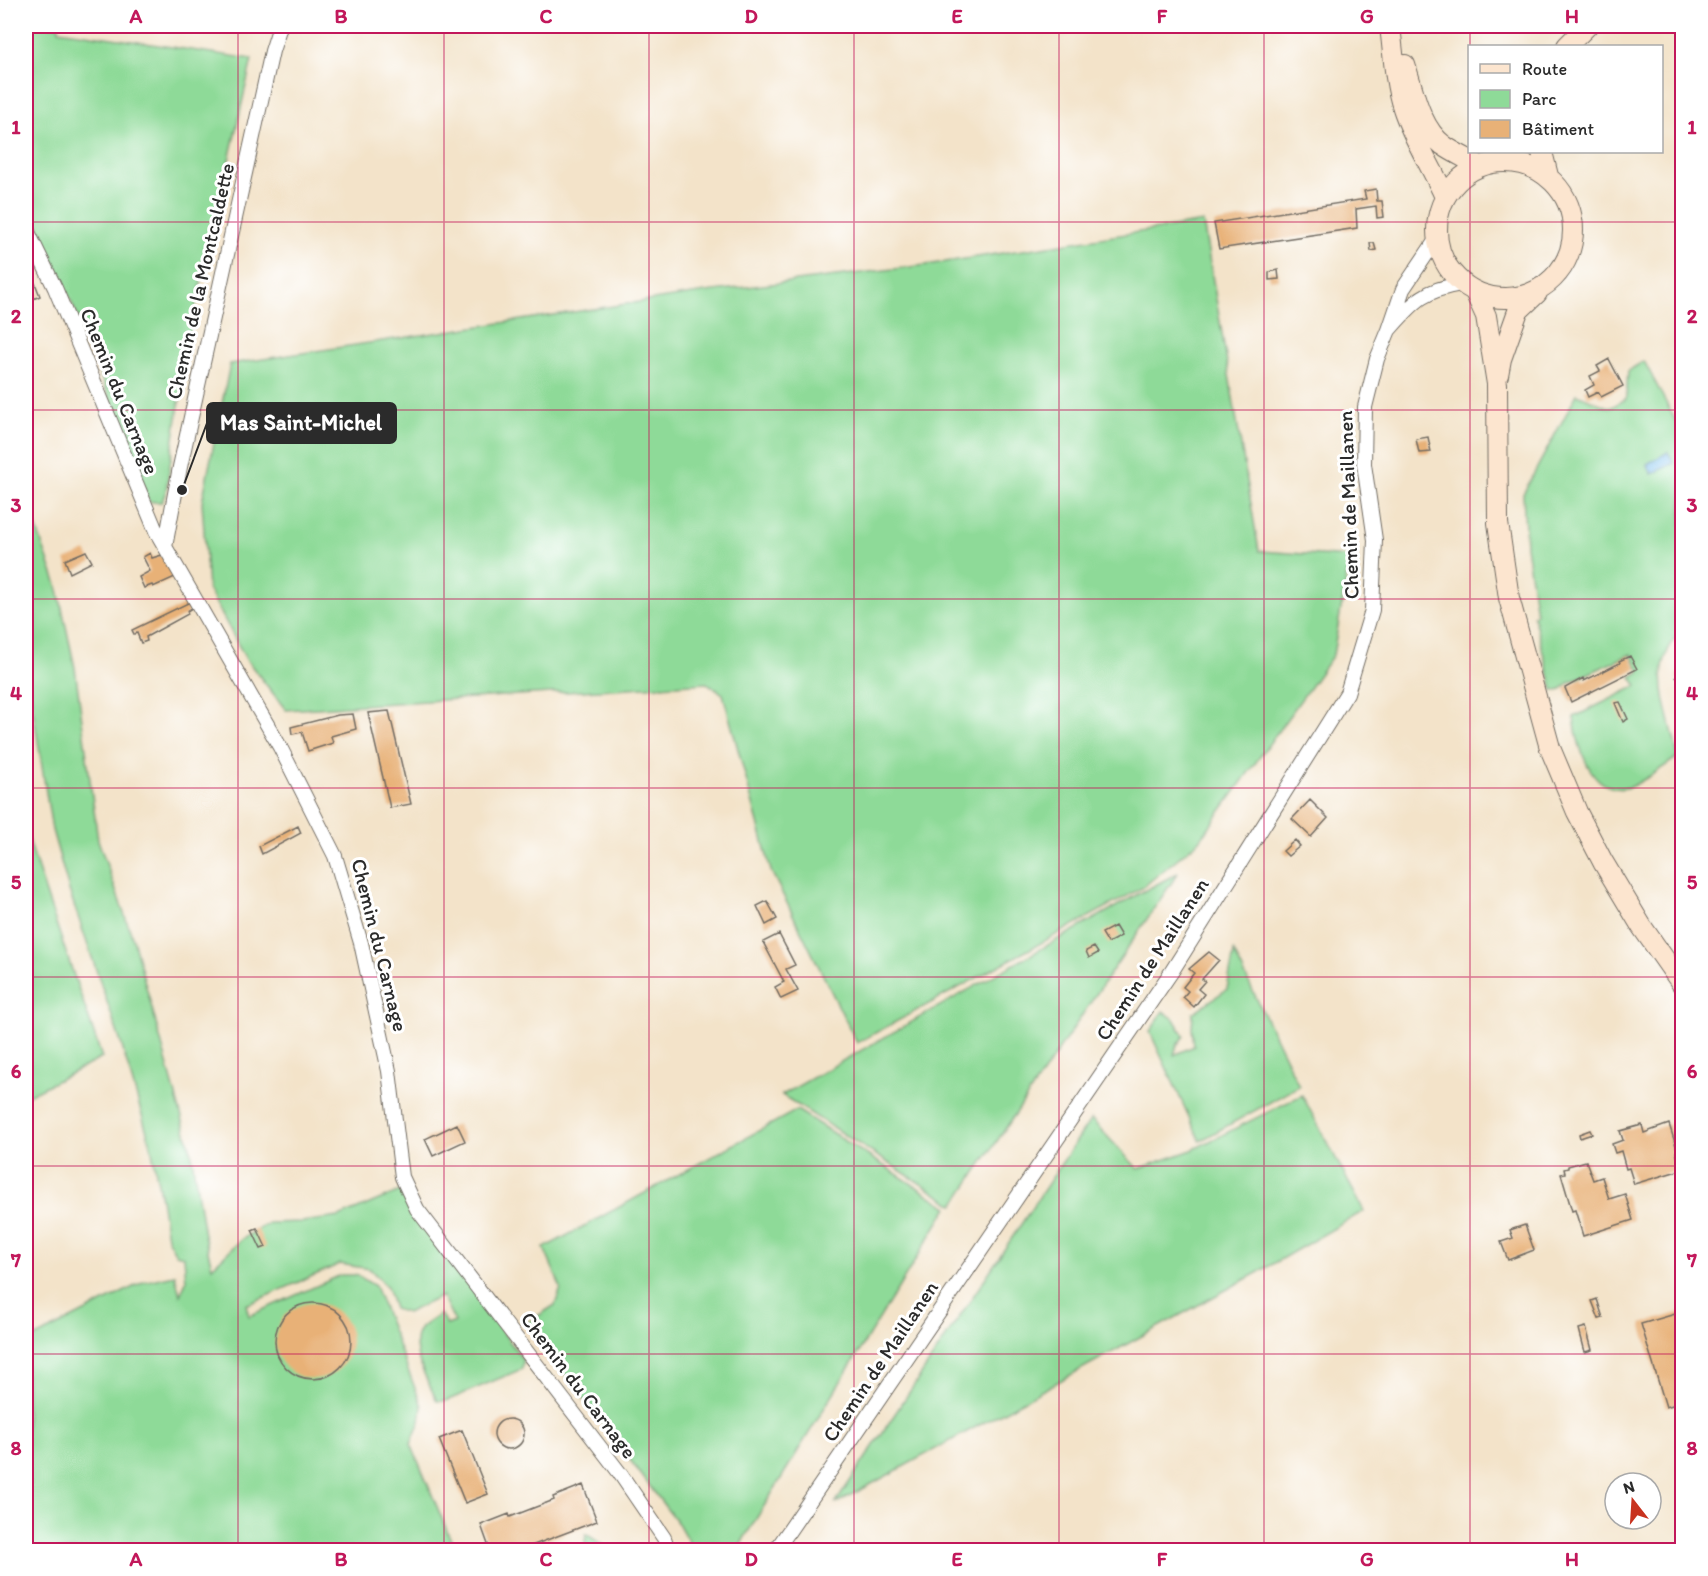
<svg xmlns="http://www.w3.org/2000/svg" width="1708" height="1576" viewBox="0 0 1708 1576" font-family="Itim,sans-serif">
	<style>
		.green { fill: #8eda98; stroke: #5c8262; stroke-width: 1.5 }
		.water { fill: #74bcec; stroke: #50748c; stroke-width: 1.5 }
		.building { fill: #e8b177 }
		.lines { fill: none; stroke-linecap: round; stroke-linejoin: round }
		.street-casing { stroke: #716b62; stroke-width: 16 }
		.secondary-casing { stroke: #716b62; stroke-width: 22 }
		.street { stroke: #fff; stroke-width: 14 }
		.secondary { stroke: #fce5cf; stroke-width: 20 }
		.grid { fill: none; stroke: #c2185b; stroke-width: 1.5; stroke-opacity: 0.55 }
		.labels { text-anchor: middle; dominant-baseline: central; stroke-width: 6; stroke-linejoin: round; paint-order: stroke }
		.street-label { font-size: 21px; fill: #2b2b2b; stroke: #fff }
		.leader { fill: none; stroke: #2b2b2b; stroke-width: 2 }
		.callout-dot { fill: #2b2b2b; stroke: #fff; stroke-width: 2 }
		.callout { fill: #2b2b2b; stroke: #2b2b2b; stroke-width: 2 }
		.callout-label { font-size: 22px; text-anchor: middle; font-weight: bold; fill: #fff }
		.neatline { fill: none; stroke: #c2185b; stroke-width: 2 }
		.grid-label { font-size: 20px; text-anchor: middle; font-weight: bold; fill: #c2185b }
	</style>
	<rect width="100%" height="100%" fill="#fff"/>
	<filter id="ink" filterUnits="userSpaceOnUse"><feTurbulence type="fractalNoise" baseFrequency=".0167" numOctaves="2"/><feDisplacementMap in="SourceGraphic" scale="12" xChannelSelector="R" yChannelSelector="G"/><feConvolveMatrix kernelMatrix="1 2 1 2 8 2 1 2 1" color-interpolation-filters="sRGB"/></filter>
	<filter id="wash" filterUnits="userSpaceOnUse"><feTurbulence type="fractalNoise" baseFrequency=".008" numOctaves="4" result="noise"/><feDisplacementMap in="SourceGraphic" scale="24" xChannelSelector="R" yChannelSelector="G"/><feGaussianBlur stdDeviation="1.35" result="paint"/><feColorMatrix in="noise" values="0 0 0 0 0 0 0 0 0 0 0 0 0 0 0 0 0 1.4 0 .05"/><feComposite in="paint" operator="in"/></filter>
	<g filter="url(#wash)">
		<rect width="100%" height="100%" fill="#f3e3c9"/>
		<!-- green -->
		<path class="green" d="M26 26H59V30L252 59 190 332 166 491 162 502H149L78 317 35 218 26 202Z
			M1203 222 1259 551 1350 557 1333 655 1200 840 1142 888 857 1043 771 871 723 694 707 683 286 710 246 659 208 589 202 502 230 364 706 292 926 265Z
			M1644 361 1682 433V630C1645 669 1670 710 1678 757 1667 764 1638 786 1626 788 1589 794 1577 743 1574 717L1637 686 1631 677 1640 671 1631 654 1570 682 1559 691 1553 690 1533 615 1536 614 1526 546 1523 494 1577 394 1610 408 1626 399 1628 371Z
			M26 499 57 585 75 668 98 840 133 939 191 1151 204 1235 212 1267 243 1238 269 1223 302 1222 339 1217 400 1191 523 1360 522 1369 446 1401H437C429 1383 407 1348 420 1329 425 1323 434 1319 440 1314L447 1325 455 1322 442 1296 407 1313 394 1309 387 1287 370 1269 340 1264 246 1305 249 1316 341 1275H357L375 1286 422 1406 420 1421 411 1444 455 1550H26V1342L143 1282 175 1275 180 1295 186 1281 184 1256 176 1254 167 1238 161 1199 151 1146 121 1043 69 890 52 830 26 665Z
			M26 831C49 907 77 982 102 1058L26 1096Z
			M1178 873 954 1205 782 1095 1140 893Z
			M1234 952 1299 1086 1200 1141 1150 1032 1163 1011 1174 1019 1184 1036 1177 1045 1174 1055 1194 1046 1192 1028 1193 1013 1227 989Z
			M1302 1095 1364 1211 1257 1273 835 1504 1091 1119 1138 1169 1192 1150Z
			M797 1110 948 1207 737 1550H693L679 1525 527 1323 555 1305 561 1288 544 1248Z
			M586 1534 611 1550H601L585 1545Z"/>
		<!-- water -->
		<path class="water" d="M1668 452 1674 463 1652 474 1647 464Z"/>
		<g id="blocks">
			<!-- building -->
			<path class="building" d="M1376 189 1377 201H1382L1384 217 1377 218 1376 206 1356 209 1357 228 1219 249 1214 223 1366 199 1364 191Z
				M1370 243H1374L1376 250 1371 251Z
				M1278 270 1279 279 1269 280V272Z
				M35 283 40 296 26 302V287Z
				M1609 359 1623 386 1601 397 1598 392 1588 397 1585 390 1594 385 1590 376 1600 371 1597 366Z
				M1428 437 1431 452 1419 453 1416 439Z
				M86 551 92 562 70 573 65 560Z
				M150 553 152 558 162 555 175 577 153 587 152 585 144 588 139 577 150 571 143 557Z
				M190 602 192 608 187 611 188 614 146 637 147 641 141 643 137 633 134 634 132 630Z
				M1630 656 1637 669 1571 702 1565 688 1583 678 1584 681 1620 663 1619 661Z
				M1682 667V682L1676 677Z
				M1620 702 1628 719 1623 722 1615 703Z
				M389 711 411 804 390 808 368 713Z
				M353 714 356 729 331 736 333 743 308 751 302 732 292 734 291 727 338 715Z
				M1310 800 1328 818 1311 837 1292 819Z
				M298 826 301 833 262 854 259 846Z
				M1295 840 1300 846 1288 856 1283 851Z
				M767 901 777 919 766 925 757 906Z
				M1115 926 1121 936 1108 943 1102 933Z
				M779 934 795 965 786 969 798 991 781 999 775 987 784 982 763 942Z
				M1094 947 1098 953 1089 958 1086 951Z
				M1209 952 1219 960 1202 979 1205 981 1198 989 1204 994 1194 1007 1183 997 1188 991 1183 987 1194 973 1189 969Z
				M457 1124 465 1141 433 1156 425 1139Z
				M1669 1124 1678 1152H1676L1681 1170 1634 1184 1629 1168 1626 1169 1621 1151 1615 1153 1612 1144 1623 1140 1620 1131 1642 1125 1644 1133Z
				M1590 1130 1592 1134 1580 1138 1579 1134Z
				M1586 1161 1593 1180 1602 1177 1609 1199 1625 1194 1633 1220 1583 1236 1575 1210 1572 1211 1561 1174 1565 1173 1564 1169 1568 1168V1166Z
				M1525 1225 1534 1250 1508 1260 1501 1242 1513 1238 1510 1230Z
				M257 1228 266 1247 261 1249 252 1230Z
				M1597 1299 1603 1318 1599 1319 1592 1301Z
				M275 1341a38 38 0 1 1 76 0a38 38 0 1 1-76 0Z
				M1682 1312V1402L1666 1407 1641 1324Z
				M1586 1327 1592 1350 1585 1352 1579 1329Z
				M494 1434a15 15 0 1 1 30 0a15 15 0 1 1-30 0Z
				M462 1430 488 1494 465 1503 439 1439Z
				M583 1485 597 1521 523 1549V1550H490L481 1525 509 1514 510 1517 554 1500 553 1497Z
				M585 1545 600 1550H551L562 1546Z"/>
		</g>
	</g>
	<g filter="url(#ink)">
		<use href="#blocks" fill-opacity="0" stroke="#716b62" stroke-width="1.5"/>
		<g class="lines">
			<!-- street casing -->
			<g class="street-casing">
				<path id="street" d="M26 228 55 288 156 531 280 747 335 856 361 943 389 1071 402 1177 417 1209 619 1472 664 1538 668 1550
					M1436 240 1403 289 1389 330C1414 302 1423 290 1461 284
					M165 547 180 467 272 51 280 26
					M776 1550 1172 971 1347 693 1372 610 1375 540 1364 464 1365 407 1377 359 1389 330"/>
			</g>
			<!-- secondary casing -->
			<g class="secondary-casing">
				<path id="secondary" d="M1390 26C1393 50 1395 85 1403 108 1413 139 1432 167 1445 197
					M1567 46 1587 26
					M1405 65C1414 92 1420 127 1443 145 1454 153 1468 159 1480 166
					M1542 152 1548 176
					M1437 230a68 68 0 1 1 136 0a68 68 0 1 1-136 0Z
					M1475 292 1486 316 1497 384 1498 523 1509 598 1550 748 1577 812 1603 862 1642 927 1682 984
					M1498 375 1501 359 1518 311 1537 293"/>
			</g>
			<!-- street -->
			<use href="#street" class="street"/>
			<!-- secondary -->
			<use href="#secondary" class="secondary"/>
		</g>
	</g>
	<!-- grid -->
	<path class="grid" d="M238 26V1550M444 26V1550M649 26V1550M854 26V1550M1059 26V1550M1264 26V1550M1470 26V46M1470 152V1550M26 222H1682M26 410H1682M26 599H1682M26 788H1682M26 977H1682M26 1166H1682M26 1354H1682"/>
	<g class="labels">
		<!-- street labels -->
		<g class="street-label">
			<text transform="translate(200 281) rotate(-77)">Chemin de la Montcaldette</text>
			<text transform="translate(120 391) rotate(68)">Chemin du Carnage</text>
			<text transform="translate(1348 505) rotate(-92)">Chemin de Maillanen</text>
			<text transform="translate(380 945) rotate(76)">Chemin du Carnage</text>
			<text transform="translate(1152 959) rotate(-57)">Chemin de Maillanen</text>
			<text transform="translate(880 1361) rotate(-56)">Chemin de Maillanen</text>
			<text transform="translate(579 1385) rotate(53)">Chemin du Carnage</text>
		</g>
	</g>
	<!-- callouts -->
	<path class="leader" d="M182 490L207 423"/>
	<circle class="callout-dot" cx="182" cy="490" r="6"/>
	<rect class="callout" x="207" y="403" width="189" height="40" rx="6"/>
	<g class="callout-label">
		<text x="301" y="430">Mas Saint-Michel</text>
	</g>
	<!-- margin -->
	<rect width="1708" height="1576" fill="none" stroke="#fff" stroke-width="66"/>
	<!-- legend -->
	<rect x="1468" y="45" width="195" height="108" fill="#ffffff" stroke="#aaaaaa" stroke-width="1.5"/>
	<rect x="1480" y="64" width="30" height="9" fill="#fce5cf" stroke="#aaaaaa" stroke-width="1.5"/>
	<text x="1522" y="75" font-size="18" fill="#2b2b2b">Route</text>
	<rect x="1480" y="90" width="30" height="18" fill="#8eda98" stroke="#aaaaaa" stroke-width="1.5"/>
	<text x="1522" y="105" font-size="18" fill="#2b2b2b">Parc</text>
	<rect x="1480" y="120" width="30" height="18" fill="#e8b177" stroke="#aaaaaa" stroke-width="1.5"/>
	<text x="1522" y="135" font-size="18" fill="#2b2b2b">Bâtiment</text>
	<!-- north arrow -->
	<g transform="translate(1633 1501) rotate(343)"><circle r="28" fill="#ffffff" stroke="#aaaaaa" stroke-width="1.5"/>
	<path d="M0-4.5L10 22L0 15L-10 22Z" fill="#c8321e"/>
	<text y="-9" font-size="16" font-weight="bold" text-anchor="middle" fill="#2b2b2b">N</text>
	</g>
	<rect x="33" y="33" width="1642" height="1510" class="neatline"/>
	<g class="grid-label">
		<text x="136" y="23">A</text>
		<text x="341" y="23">B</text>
		<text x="546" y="23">C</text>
		<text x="751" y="23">D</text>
		<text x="957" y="23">E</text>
		<text x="1162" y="23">F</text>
		<text x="1367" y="23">G</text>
		<text x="1572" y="23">H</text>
		<text x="16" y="134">1</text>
		<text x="1692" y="134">1</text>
		<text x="16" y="323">2</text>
		<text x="1692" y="323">2</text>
		<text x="16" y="512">3</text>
		<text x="1692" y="512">3</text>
		<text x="16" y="700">4</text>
		<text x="1692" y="700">4</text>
		<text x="16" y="889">5</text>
		<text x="1692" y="889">5</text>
		<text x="16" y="1078">6</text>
		<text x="1692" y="1078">6</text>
		<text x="16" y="1267">7</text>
		<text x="1692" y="1267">7</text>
		<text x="16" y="1455">8</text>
		<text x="1692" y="1455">8</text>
		<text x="136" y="1566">A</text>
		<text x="341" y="1566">B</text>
		<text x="546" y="1566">C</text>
		<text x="751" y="1566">D</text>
		<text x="957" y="1566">E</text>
		<text x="1162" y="1566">F</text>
		<text x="1367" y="1566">G</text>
		<text x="1572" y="1566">H</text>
	</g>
</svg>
